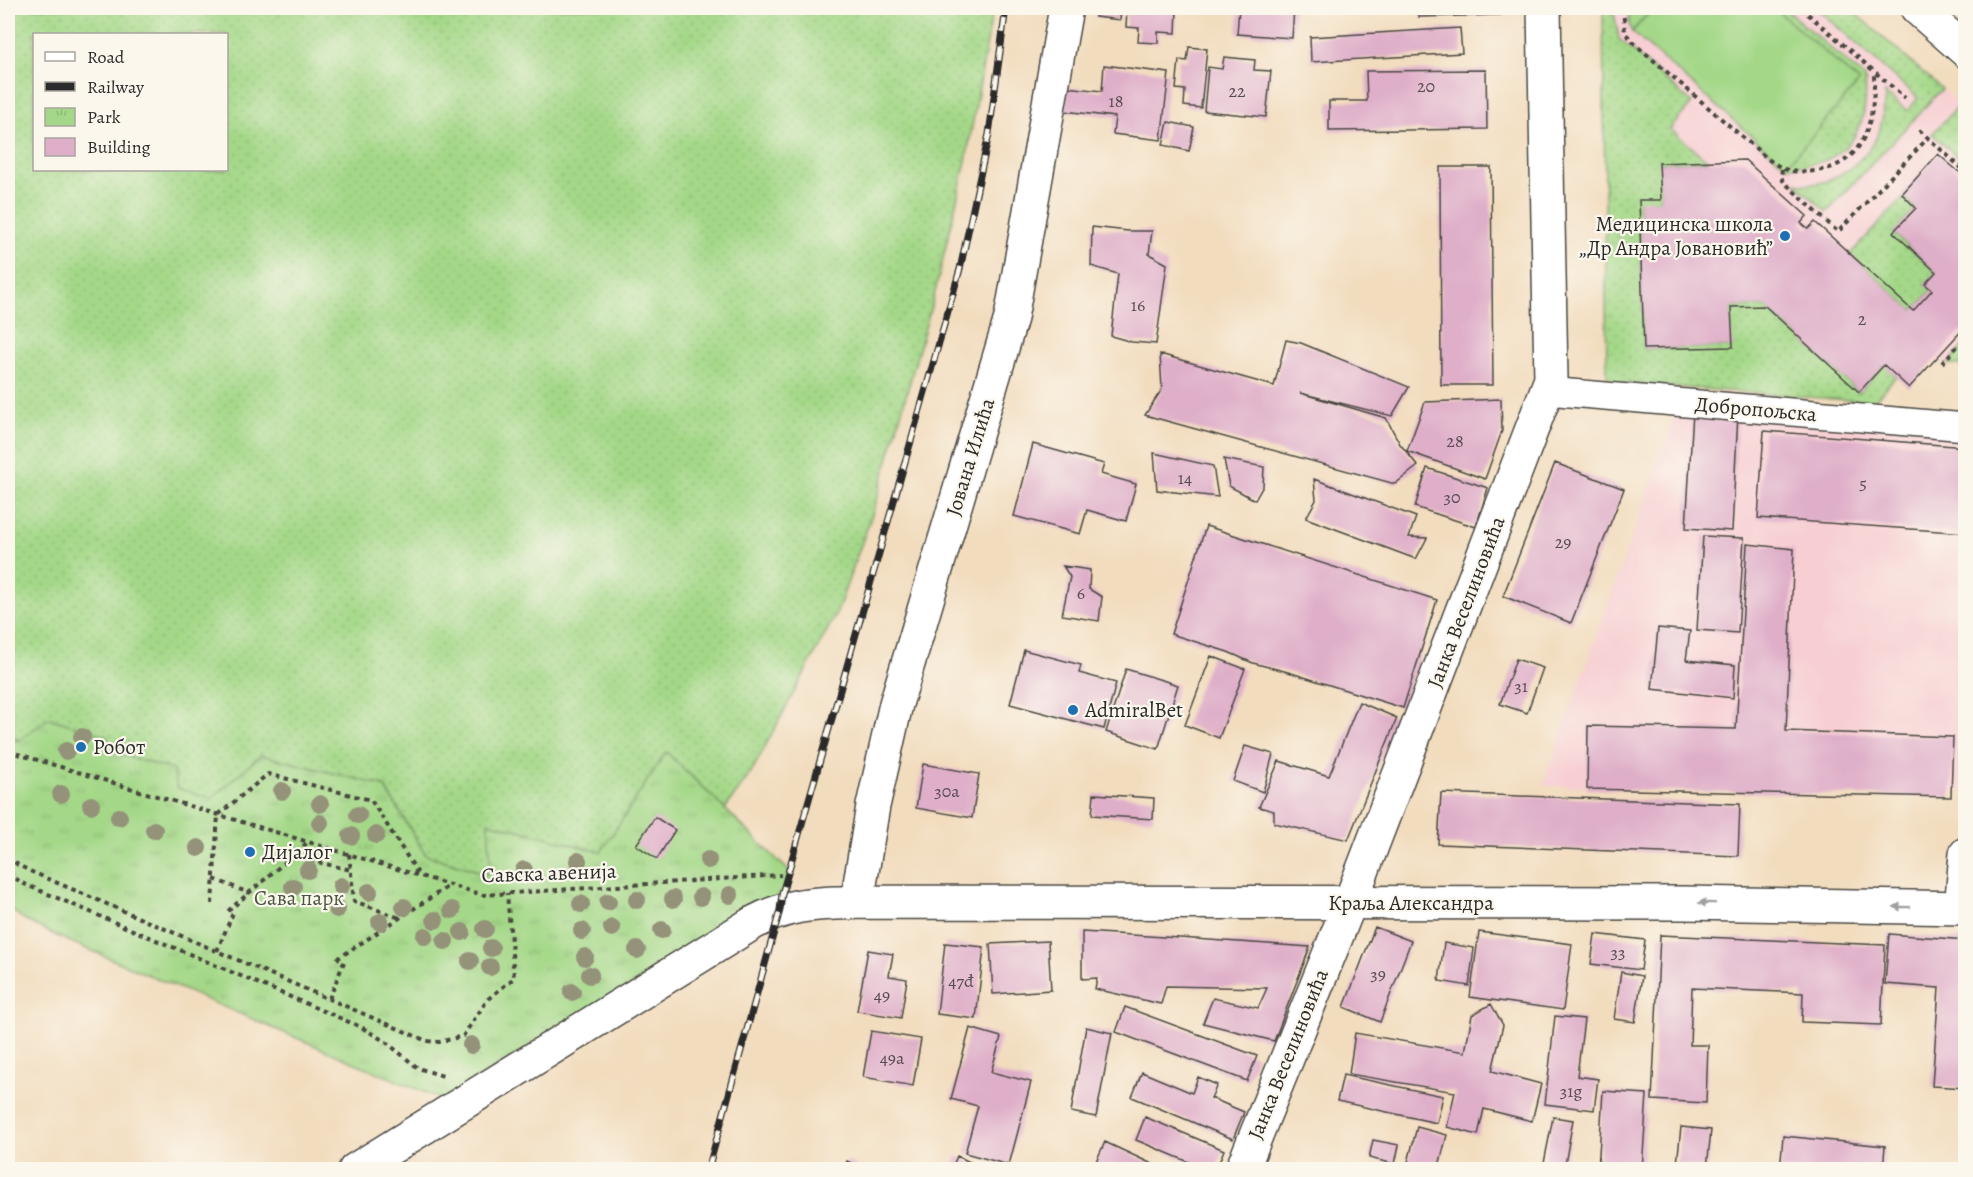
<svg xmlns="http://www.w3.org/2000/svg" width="1973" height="1177" viewBox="0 0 1973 1177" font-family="Alegreya,serif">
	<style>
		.built { fill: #f7cfd3 }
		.grass { fill: url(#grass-dots); stroke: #68825a; stroke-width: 1.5; fill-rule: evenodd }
		.park { fill: url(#park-tufts); stroke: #68825a; stroke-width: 1.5 }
		.pitch { fill: #a4d888; stroke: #68825a; stroke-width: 1.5 }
		.building { fill: #dfafc9 }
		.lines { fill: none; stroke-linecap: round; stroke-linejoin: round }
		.pedestrian-casing { stroke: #494641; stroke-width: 30 }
		.minor-casing { stroke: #494641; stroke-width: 36 }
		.secondary-casing { stroke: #494641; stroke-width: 36 }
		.path { stroke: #494641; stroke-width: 4; stroke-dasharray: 4.5 4.5; stroke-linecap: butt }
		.pedestrian { stroke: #fff; stroke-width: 27 }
		.minor { stroke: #fff; stroke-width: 33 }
		.secondary { stroke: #fff; stroke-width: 33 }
		.rail-casing { stroke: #2b2b2b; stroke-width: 7 }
		.rail { stroke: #fbf7ec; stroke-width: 4.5; stroke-dasharray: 14; stroke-linecap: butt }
		.tree { fill: #95927a }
		.oneway { fill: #a0a0a0 }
		.poi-dot { fill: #1f6fb2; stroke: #fbf7ec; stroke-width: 2 }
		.labels { text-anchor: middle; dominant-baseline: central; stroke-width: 4.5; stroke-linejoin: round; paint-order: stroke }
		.number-label { font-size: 18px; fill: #584c52 }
		.poi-label { font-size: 21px; fill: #2b2b2b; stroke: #fbf7ec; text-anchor: start }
		.street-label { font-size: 21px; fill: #2b2b2b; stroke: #fbf7ec }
		.park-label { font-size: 21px; fill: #495642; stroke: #fbf7ec }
	</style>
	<defs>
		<pattern id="grass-dots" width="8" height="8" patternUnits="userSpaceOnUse" patternTransform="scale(1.5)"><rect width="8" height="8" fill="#a4d888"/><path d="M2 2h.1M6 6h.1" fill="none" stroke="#8dba76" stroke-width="1.8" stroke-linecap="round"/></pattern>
		<pattern id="park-tufts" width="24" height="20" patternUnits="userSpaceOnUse" patternTransform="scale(1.5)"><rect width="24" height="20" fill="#a4d888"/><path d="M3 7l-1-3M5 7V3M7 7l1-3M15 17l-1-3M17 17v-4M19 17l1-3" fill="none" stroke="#8dba76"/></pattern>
	</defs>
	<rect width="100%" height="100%" fill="#fbf7ec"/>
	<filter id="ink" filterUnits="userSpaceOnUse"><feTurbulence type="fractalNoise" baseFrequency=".0167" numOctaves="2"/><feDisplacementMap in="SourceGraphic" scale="12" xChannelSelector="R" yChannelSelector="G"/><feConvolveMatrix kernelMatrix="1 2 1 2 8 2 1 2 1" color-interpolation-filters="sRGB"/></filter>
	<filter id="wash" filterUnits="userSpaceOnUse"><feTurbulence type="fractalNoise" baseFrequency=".008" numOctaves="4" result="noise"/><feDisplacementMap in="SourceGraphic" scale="24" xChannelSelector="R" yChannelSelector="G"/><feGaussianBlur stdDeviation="1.35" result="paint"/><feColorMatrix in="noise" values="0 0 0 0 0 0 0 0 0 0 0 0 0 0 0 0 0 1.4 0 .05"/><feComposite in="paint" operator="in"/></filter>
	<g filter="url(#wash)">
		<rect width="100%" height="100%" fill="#f2dcbe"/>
		<!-- built -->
		<path class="built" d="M1603 8H1849L1965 110V366L1933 362 1909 388 1896 377 1873 402 1607 382Z
			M1677 410 1965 423 1966 754 1962 791 1543 786Z"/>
		<!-- grass -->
		<path class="grass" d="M8 8H993L966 161 935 292 876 503 837 612 752 771 725 809 666 752 601 852 506 827 492 875 426 855 384 786 261 755 211 799 176 788 173 770 116 753 8 738ZM34 34H226V170H34Z
			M1603 8H1613L1619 39 1692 103 1670 129 1708 161 1660 163 1661 200 1639 201 1644 349 1732 347 1731 307 1765 306 1859 392 1884 365 1896 376 1873 402 1607 382Z
			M1629 8H1653L1632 32 1629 24Z
			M1774 8H1784L1865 78C1870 133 1844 168 1786 166L1859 82Z
			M1816 8H1849L1942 89 1827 212 1795 183C1828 191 1864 163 1878 134 1884 121 1884 106 1885 93L1907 111 1918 98Z
			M1959 105 1965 110V164L1932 134Z
			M1904 197 1916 208 1893 233 1936 272 1925 284 1932 290 1913 311 1850 254Z
			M1965 344V366L1948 364Z"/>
		<!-- park -->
		<path class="park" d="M49 718 106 736 116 753 173 770 177 788 211 799 261 755 384 786 426 855 491 875 488 822 601 852 666 752 789 871 782 894 442 1100 57 936 27 921 8 908V738L18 741Z"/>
		<!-- pitch -->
		<path class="pitch" d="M1653 8H1774L1859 82 1786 166 1632 32Z"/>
		<g id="blocks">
			<!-- building -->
			<path class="building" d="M1096 8H1121L1120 20 1095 17Z
				M1127 8 1177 9 1176 33 1158 32V43L1138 42 1139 28 1126 27Z
				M1239 8H1294L1292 38 1237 34Z
				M1419 8H1501V15L1419 17Z
				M1460 28 1462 53 1311 62 1310 37Z
				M1189 47 1207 49 1201 108 1184 106 1185 90 1176 89 1179 60 1187 61Z
				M1224 57 1255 60 1254 70 1271 71 1266 117 1204 111 1208 67 1222 69Z
				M1104 65 1169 73 1161 140 1113 134 1115 117 1064 111 1067 87 1102 91Z
				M1486 70 1487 129 1329 131V101H1367L1366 71Z
				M1168 122 1194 127 1189 151 1163 145Z
				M1938 154 1966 178V299L1962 303 1966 307V326L1909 388 1884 365 1859 392 1765 306 1731 307 1733 347 1644 349 1639 200H1661L1659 163 1745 160 1807 216 1801 223 1808 229 1815 222 1913 311 1932 290 1925 284 1936 272 1893 232 1916 208 1902 194Z
				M1440 167H1491L1493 385H1441Z
				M1092 227 1128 231H1152L1149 254 1167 264 1156 344 1132 342 1111 336 1118 274 1091 266Z
				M1286 340 1301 343 1409 387 1392 416 1300 393 1386 418 1400 444 1418 466 1395 484 1145 415 1162 389 1160 354 1274 386Z
				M1501 399 1502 431 1485 479 1407 451 1425 402Z
				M1693 412 1738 414 1732 531 1686 528Z
				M1764 431 1966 447V533L1758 518Z
				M1033 444 1104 464 1101 474 1136 484 1126 521 1087 510 1080 534 1014 516Z
				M1154 453 1213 466 1218 497 1157 490Z
				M1224 459 1264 467 1263 486 1255 500 1229 486Z
				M1555 463 1624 489 1571 623 1503 596Z
				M1427 468 1488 488 1476 527 1415 507Z
				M1314 479 1416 517 1409 537 1427 538 1416 559 1306 518 1316 500Z
				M1206 526 1437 600 1403 708 1288 672 1253 663 1228 652 1171 634Z
				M1703 536 1744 538 1738 633 1697 630Z
				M1747 544 1794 549 1786 731 1953 737 1951 797 1587 789 1588 726 1736 729Z
				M1063 566 1090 570 1089 589 1102 597 1099 621 1062 615 1070 577Z
				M1658 628 1690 631 1686 660 1735 665 1733 698 1652 689Z
				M1024 650 1081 665 1079 673 1116 683 1104 729 1010 704Z
				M1211 656 1245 669 1219 738 1185 725Z
				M1516 659 1543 668 1527 713 1500 704Z
				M1126 669 1178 685 1158 749 1106 732Z
				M1359 702 1397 718 1348 840 1274 823V811L1259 807 1279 761 1329 776Z
				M1245 746 1273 754 1263 792 1233 781Z
				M923 764 979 774 972 818 916 808Z
				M1441 793 1740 804 1738 856 1438 844Z
				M1094 794 1154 798 1153 819 1092 815Z
				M655 817 675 830 657 859 636 845Z
				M1375 927 1411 941 1380 1022 1344 1007Z
				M1082 932 1180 938 1310 947 1274 1041 1203 1023 1213 998 1258 1008 1267 988 1166 986 1161 1004 1095 989 1097 978 1082 979Z
				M1479 932 1572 944 1563 1010 1470 997Z
				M1595 934 1645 940 1641 970 1591 964Z
				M1889 934 1966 940V1088L1932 1086 1939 988 1885 984Z
				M1660 935 1885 945 1881 1025 1802 1022 1803 993 1692 988 1690 1045H1708L1706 1103 1652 1100Z
				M1048 941 1051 990 993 994 990 944Z
				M945 943 984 947 976 1019 937 1014Z
				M1444 943 1474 948 1469 986 1439 981Z
				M868 950 893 954 889 976 907 979 901 1018 857 1011Z
				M1621 972 1642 976 1635 1022 1614 1019Z
				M1491 1004 1503 1025 1492 1071 1541 1084 1532 1121 1484 1109 1478 1135 1447 1127 1455 1092 1349 1074 1355 1033 1465 1052 1472 1015Z
				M1125 1007 1257 1056 1247 1081 1116 1032Z
				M1555 1016 1584 1019 1577 1076 1598 1079 1594 1110 1545 1104Z
				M1086 1027 1112 1033 1096 1117 1071 1112Z
				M970 1028 1001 1037 991 1072 1031 1082 1009 1165 965 1153 978 1106 951 1099Z
				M871 1031 921 1039 913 1086 863 1077Z
				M1142 1072 1192 1093 1198 1077 1217 1085 1211 1098 1244 1112 1233 1139 1132 1097Z
				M1343 1075 1443 1096 1437 1123 1337 1101Z
				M1603 1091 1647 1094 1642 1170H1598Z
				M1145 1117 1224 1150 1216 1170H1208L1136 1140Z
				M1553 1117 1573 1120 1564 1170 1543 1168Z
				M1417 1127 1447 1135 1438 1170H1406Z
				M1681 1127 1711 1130 1707 1168 1677 1164Z
				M1783 1136 1885 1146 1883 1170H1780Z
				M1373 1140 1399 1145 1395 1164 1369 1158Z
				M1105 1142 1165 1170H1092Z
				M957 1156 972 1163 988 1170H951Z
				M847 1161 865 1170H843Z
				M1046 1164 1063 1169V1170H1044Z"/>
		</g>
	</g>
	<g filter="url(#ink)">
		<use href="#blocks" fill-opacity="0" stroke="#494641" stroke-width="1.5"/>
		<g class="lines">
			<!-- pedestrian casing -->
			<g class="pedestrian-casing">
				<path id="pedestrian" d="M1547 391 1966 427"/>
			</g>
			<!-- minor casing -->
			<g class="minor-casing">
				<path id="minor" d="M857 902 873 806 896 704 1011 318 1066 8
					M1961 908 1966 854
					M355 1170 753 923C795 901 817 904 863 902L1684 903 1966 908"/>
			</g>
			<!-- secondary casing -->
			<g class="secondary-casing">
				<path id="secondary" d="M1917 8 1966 51
					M1242 1170 1350 903 1551 379 1544 8"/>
			</g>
			<!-- path -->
			<path class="path" d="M1623 8 1625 33 1637 46 1768 159C1786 172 1793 173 1815 171 1868 165 1875 115 1874 72
				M1801 8 1905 98
				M1919 130 1966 172
				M1782 169 1781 177 1784 182 1838 232 1928 138
				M1942 363 1966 337
				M8 751 483 895 781 875
				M349 854 354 901 400 918
				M8 856 18 865 32 872 427 1041 439 1042 463 1036 488 999 514 978 507 893
				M292 856 351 870
				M8 873 22 883 361 1027 386 1042 418 1068 443 1076
				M214 879 249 893
				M212 904 218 815 268 774 371 800 419 875
				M228 911 307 843
				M217 951 233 913
				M337 959 450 885
				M329 999 344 962"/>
			<!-- pedestrian -->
			<use href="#pedestrian" class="pedestrian"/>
			<!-- minor -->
			<use href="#minor" class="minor"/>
			<!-- secondary -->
			<use href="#secondary" class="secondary"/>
			<!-- rail casing -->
			<g class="rail-casing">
				<path id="rail" d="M708 1170 780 910 782 894 960 269 989 134 1006 8"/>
			</g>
			<!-- rail -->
			<use href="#rail" class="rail"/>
		</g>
		<!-- trees -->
		<g class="tree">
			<circle cx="82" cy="737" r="9"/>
			<circle cx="66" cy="751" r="9"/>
			<circle cx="282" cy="791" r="9"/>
			<circle cx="61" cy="794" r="9"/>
			<circle cx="320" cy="804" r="9"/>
			<circle cx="91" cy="805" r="9"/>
			<circle cx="358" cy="815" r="9"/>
			<circle cx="119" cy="817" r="9"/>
			<circle cx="320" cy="823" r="9"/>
			<circle cx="154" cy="830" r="9"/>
			<circle cx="376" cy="835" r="9"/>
			<circle cx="351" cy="836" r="9"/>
			<circle cx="198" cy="848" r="9"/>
			<circle cx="708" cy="860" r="9"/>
			<circle cx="578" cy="861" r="9"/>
			<circle cx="308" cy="870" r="9"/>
			<circle cx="524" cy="870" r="9"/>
			<circle cx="341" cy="886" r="9"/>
			<circle cx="293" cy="887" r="9"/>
			<circle cx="369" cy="892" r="9"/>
			<circle cx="730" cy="895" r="9"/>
			<circle cx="701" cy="897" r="9"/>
			<circle cx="673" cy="899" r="9"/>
			<circle cx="637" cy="900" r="9"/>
			<circle cx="608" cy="902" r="9"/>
			<circle cx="581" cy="904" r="9"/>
			<circle cx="404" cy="907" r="9"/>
			<circle cx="337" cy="909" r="9"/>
			<circle cx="452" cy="910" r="9"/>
			<circle cx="435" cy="920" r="9"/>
			<circle cx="380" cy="922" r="9"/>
			<circle cx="612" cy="928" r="9"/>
			<circle cx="485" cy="929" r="9"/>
			<circle cx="662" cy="930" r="9"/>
			<circle cx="582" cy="931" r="9"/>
			<circle cx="462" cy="932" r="9"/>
			<circle cx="425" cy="936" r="9"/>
			<circle cx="445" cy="941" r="9"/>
			<circle cx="491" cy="948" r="9"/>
			<circle cx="637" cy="950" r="9"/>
			<circle cx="585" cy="957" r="9"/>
			<circle cx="470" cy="961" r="9"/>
			<circle cx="490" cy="967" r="9"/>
			<circle cx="590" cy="975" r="9"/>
			<circle cx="572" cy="992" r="9"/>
			<circle cx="471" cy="1045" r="9"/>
		</g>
		<!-- one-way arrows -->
		<defs><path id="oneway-solid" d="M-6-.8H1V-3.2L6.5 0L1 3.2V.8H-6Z" transform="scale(1.5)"/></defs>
		<g class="oneway">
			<use href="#oneway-solid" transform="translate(1707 903) rotate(-179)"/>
			<use href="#oneway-solid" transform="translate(1902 907) rotate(-179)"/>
		</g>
	</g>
	<!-- markers -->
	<g class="poi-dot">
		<circle cx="1785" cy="236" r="6"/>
		<circle cx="1073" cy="710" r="6"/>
		<circle cx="81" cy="747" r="6"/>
		<circle cx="250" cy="852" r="6"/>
	</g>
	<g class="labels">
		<!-- number labels -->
		<g class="number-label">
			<text x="1426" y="86">20</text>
			<text x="1237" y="91">22</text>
			<text x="1116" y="101">18</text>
			<text x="1138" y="305">16</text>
			<text x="1862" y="319">2</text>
			<text x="1455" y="441">28</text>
			<text x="1185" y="478">14</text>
			<text x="1863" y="483">5</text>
			<text x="1452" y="497">30</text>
			<text x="1563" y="542">29</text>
			<text x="1081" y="593">6</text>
			<text x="1521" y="686">31</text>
			<text x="947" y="791">30a</text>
			<text x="1618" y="952">33</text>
			<text x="1378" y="974">39</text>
			<text x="961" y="981">47đ</text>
			<text x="882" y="995">49</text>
			<text x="892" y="1058">49a</text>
			<text x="1571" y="1091">31g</text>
		</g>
		<!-- poi labels -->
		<g class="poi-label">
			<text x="1773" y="224" text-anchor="end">Медицинска школа<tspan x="1773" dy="24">„Др Андра Јовановић”</tspan></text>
			<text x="1085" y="710">AdmiralBet</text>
			<text x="93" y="747">Робот</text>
			<text x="262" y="852">Дијалог</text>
		</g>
		<!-- street labels -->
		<g class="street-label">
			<text transform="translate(1756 409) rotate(5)">Добропољска</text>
			<text transform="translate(970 457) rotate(-73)">Јована Илића</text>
			<text transform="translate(1466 602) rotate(-69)">Јанка Веселиновића</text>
			<text transform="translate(549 873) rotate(-2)">Савска авенија</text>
			<text x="1411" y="903">Краља Александра</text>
			<text transform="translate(1288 1054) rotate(-68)">Јанка Веселиновића</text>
		</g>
		<!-- park labels -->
		<g class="park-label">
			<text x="299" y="898">Сава парк</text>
		</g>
	</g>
	<!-- margin -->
	<rect width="1973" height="1177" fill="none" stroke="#fbf7ec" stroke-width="30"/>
	<!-- legend -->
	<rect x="33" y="33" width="195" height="138" fill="#fbf7ec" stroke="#a8a59f" stroke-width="1.5"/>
	<rect x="45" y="52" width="30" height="9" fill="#ffffff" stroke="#a8a59f" stroke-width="1.5"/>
	<text x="87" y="63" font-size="18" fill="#2b2b2b">Road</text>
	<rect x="45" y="82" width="30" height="9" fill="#2b2b2b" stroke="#a8a59f" stroke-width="1.5"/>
	<text x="87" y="93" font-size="18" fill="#2b2b2b">Railway</text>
	<rect x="45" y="108" width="30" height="18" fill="url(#park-tufts)" stroke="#a8a59f" stroke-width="1.5"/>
	<text x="87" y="123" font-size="18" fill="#2b2b2b">Park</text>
	<rect x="45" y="138" width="30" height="18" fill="#dfafc9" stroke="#a8a59f" stroke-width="1.5"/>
	<text x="87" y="153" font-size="18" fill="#2b2b2b">Building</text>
</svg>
